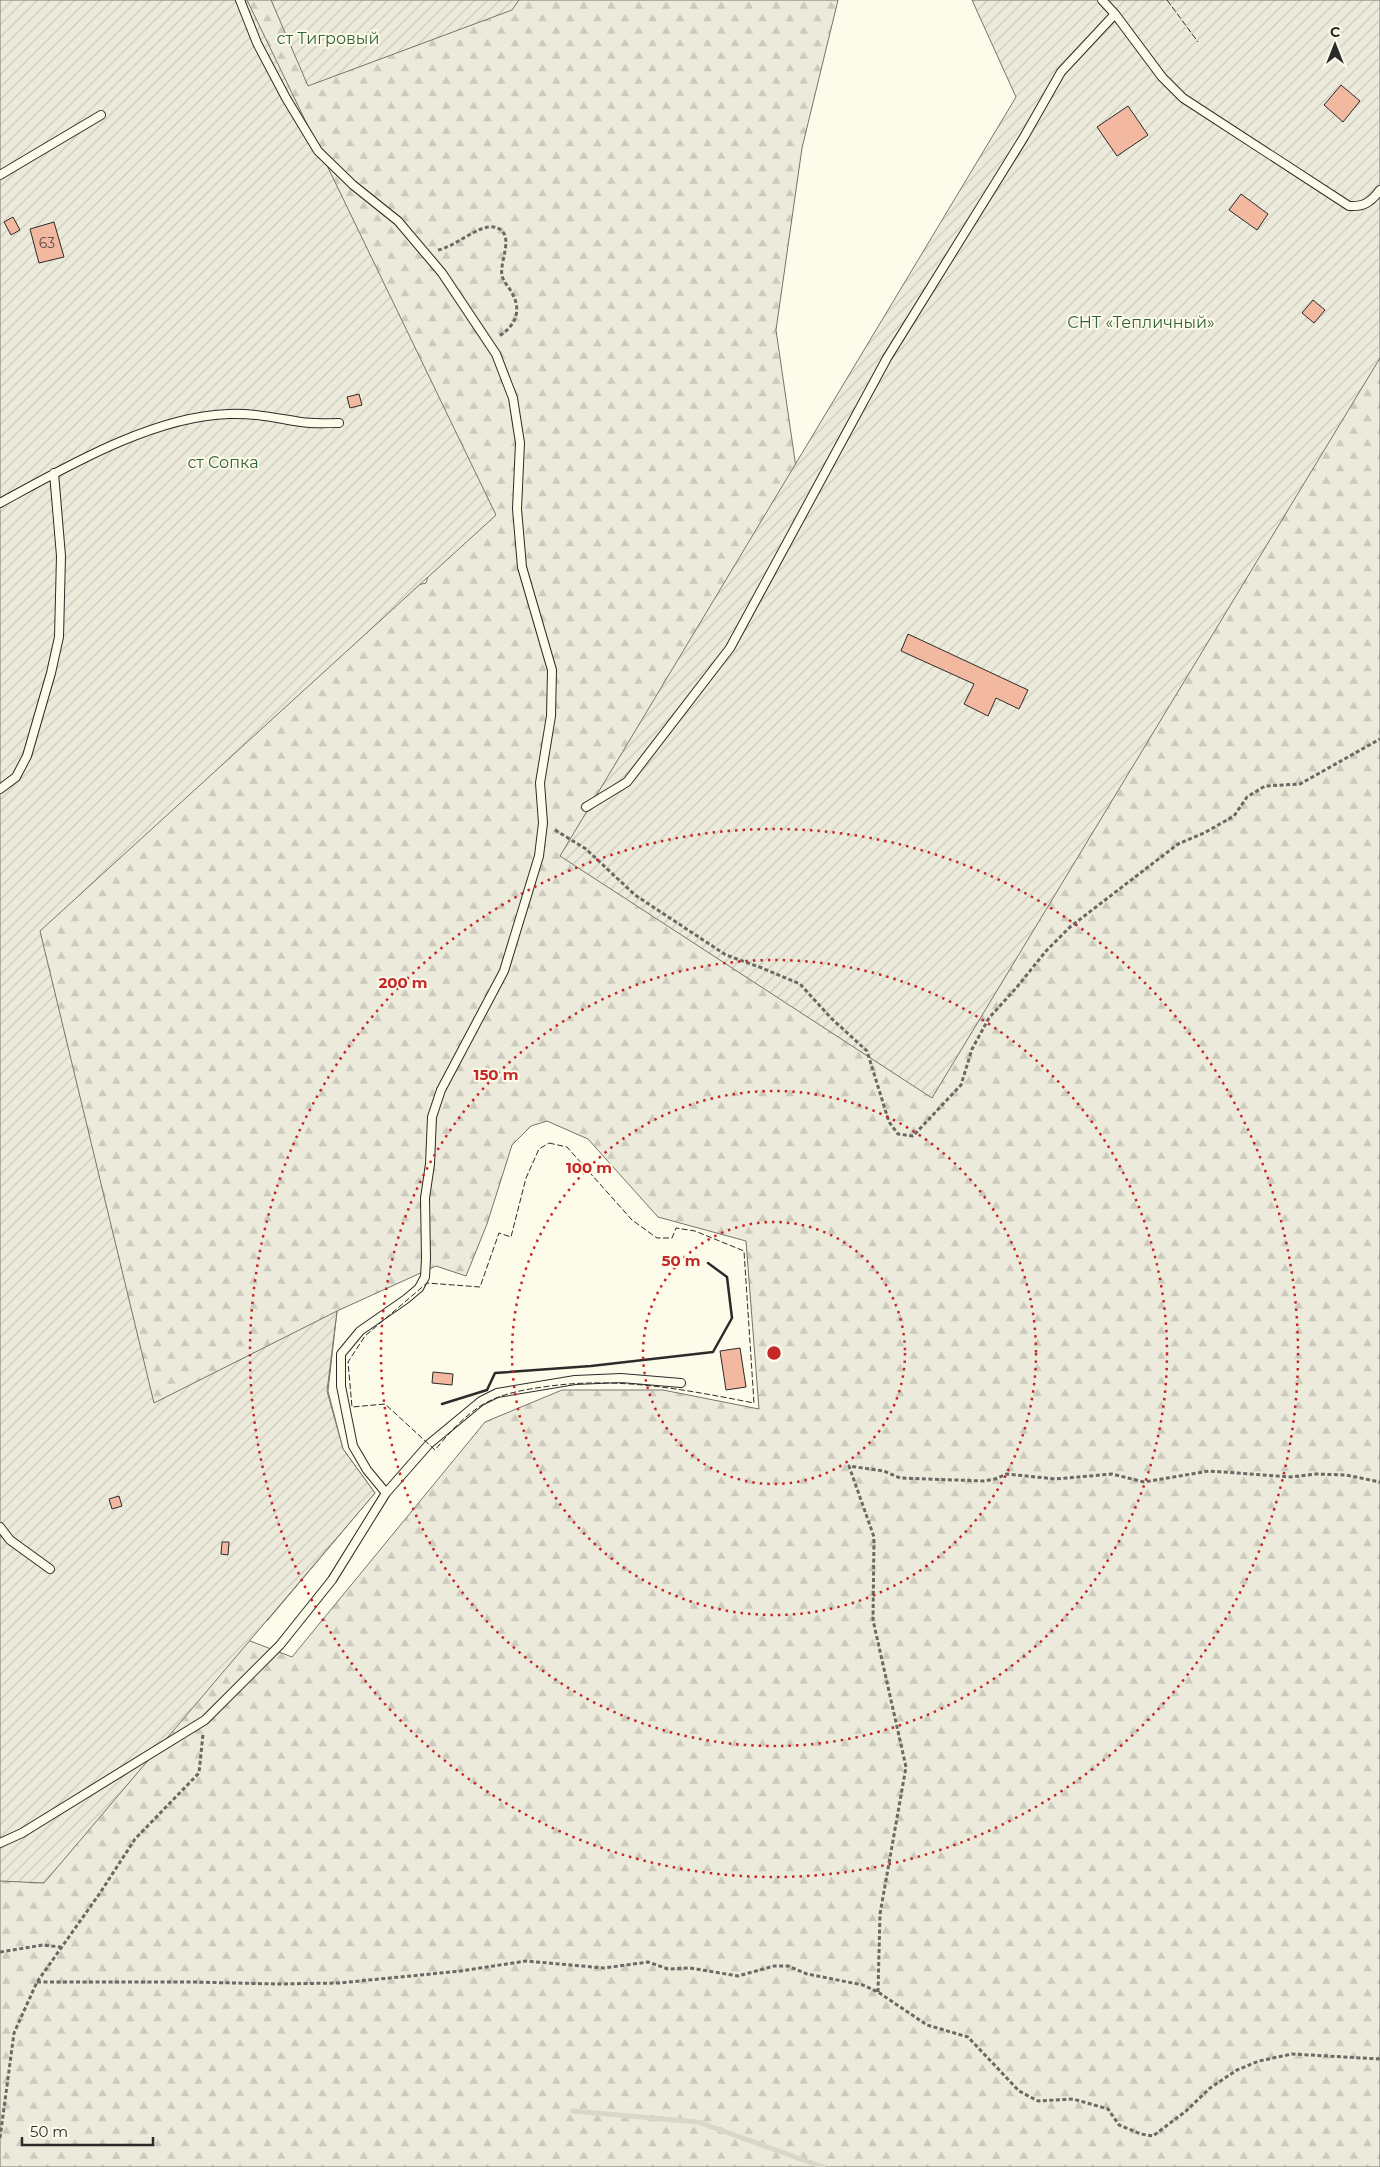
<svg xmlns="http://www.w3.org/2000/svg" width="1380" height="2167" viewBox="0 0 1380 2167" font-family="Montserrat,sans-serif">
	<style>
		.forest { fill: url(#forest-firs); stroke: #74746e }
		.garden { fill: url(#garden-furrows); stroke: #74746e }
		.lines { fill: none; stroke-linecap: round; stroke-linejoin: round }
		.stream { stroke: #d8d7c9; stroke-width: 5 }
		.building { fill: #f2b8a0; stroke: #2b2b2b }
		.lane-casing { stroke: #2b2b2b; stroke-width: 10 }
		.path { stroke: #6a6964; stroke-width: 3; stroke-dasharray: 4 2.5; stroke-linecap: butt }
		.lane { stroke: #fdfbea; stroke-width: 8 }
		.fence { stroke: #2b2b2b; stroke-width: 1; stroke-dasharray: 6 2.5; stroke-linecap: butt }
		.wall { stroke: #2b2b2b; stroke-width: 2.5 }
		.ring { fill: none; stroke: #c62828; stroke-width: 2.5; stroke-dasharray: 2.5 5 }
		.labels { text-anchor: middle; dominant-baseline: central; stroke-width: 4; stroke-linejoin: round; paint-order: stroke }
		.number-label { font-size: 14px; fill: #5d4e48 }
		.park-label { font-size: 16px; fill: #34623c; stroke: #fdfbea }
		.centre { fill: #c62828; stroke: #fdfbea; stroke-width: 2.5 }
		.ring-label { font-size: 15px; text-anchor: middle; font-weight: bold; fill: #c62828; stroke: #fdfbea; stroke-width: 4; stroke-linejoin: round; paint-order: stroke }
	</style>
	<defs>
		<pattern id="forest-firs" width="22" height="20" patternUnits="userSpaceOnUse" patternTransform="scale(1.25)"><rect width="22" height="20" fill="#ecebdb"/><path d="M5 1l3.5 6h-7zM16 11l3.5 6h-7z" fill="#cbcabc"/></pattern>
		<pattern id="garden-furrows" width="10" height="10" patternUnits="userSpaceOnUse" patternTransform="scale(1.25)"><rect width="10" height="10" fill="#ecebdb"/><path d="M-1 1l2-2M0 10L10 0M9 11l2-2" fill="none" stroke="#cbcabc"/></pattern>
	</defs>
	<rect width="100%" height="100%" fill="#fdfbea"/>
	<!-- forest -->
	<path class="forest" d="M108 0H838L802 148 776 330 829 695 1380 302V2167H0V1695L224 1631 292 1657 485 1422 562 1390H663L759 1409 746 1241 658 1217 588 1139 547 1121 531 1126 512 1145 487 1224 466 1276 436 1266 337 1311 328 1391 343 1449 375 1493 267 1621 195 1422 85 1459 0 979 256 622 426 583 459 474Z"/>
	<!-- garden -->
	<path class="garden" d="M0 0H247L496 515 40 931 154 1403 337 1311 327 1391 343 1449 375 1493 44 1883 0 1881Z
		M271 0H519L512 10 308 86Z
		M972 0H1380V358L932 1098 560 856 1016 97Z"/>
	<g class="lines">
		<!-- stream -->
		<path class="stream" d="M573 2111 698 2122 823 2167"/>
	</g>
	<!-- building -->
	<path class="building" d="M1341 85 1360 101 1343 122 1324 105Z
		M1128 106 1148 135 1117 156 1097 127Z
		M1241 194 1268 214 1257 230 1229 210Z
		M13 217 20 230 11 235 4 222Z
		M54 222 64 257 39 263 30 229Z
		M1313 300 1325 310 1314 323 1302 313Z
		M359 394 362 405 350 408 347 397Z
		M908 634 1028 690 1019 709 996 698 988 716 964 704 974 684 901 651Z
		M740 1348 746 1387 726 1390 720 1351Z
		M433 1372 453 1374 452 1385 432 1383Z
		M119 1496 122 1506 112 1509 109 1499Z
		M222 1542H229L228 1555 221 1554Z"/>
	<g class="lines">
		<!-- lane casing -->
		<g class="lane-casing">
			<path id="lane" d="M240 0 257 43 286 98 318 151 353 185 398 221 442 273 496 354 513 398 520 443 517 509 522 567 552 670 551 716 540 783 543 823 539 856 504 971 441 1090 432 1117 430 1164 425 1198 426 1259 425 1277 419 1288 406 1299 360 1331 341 1354V1386L353 1446 367 1470 386 1493
				M1115 14 1162 77 1183 98 1349 206C1364 207 1371 202 1380 190
				M0 175 101 115
				M0 503C66 467 153 416 229 414 255 413 275 418 301 422 313 424 326 423 339 423
				M0 789 16 777 27 756 51 673 59 637 61 556 54 473
				M586 807 627 782 730 648 887 358 1024 137 1061 72 1115 14 1102 0
				M0 1527 10 1540 50 1569
				M0 1843 22 1833 205 1720 280 1645 332 1580 386 1493 429 1444 481 1401 497 1393 575 1380 621 1378 681 1383"/>
		</g>
		<!-- path -->
		<path class="path" d="M438 250C455 247 479 224 494 227 517 232 499 261 502 275 503 282 510 288 513 295 522 312 514 327 499 336
			M555 830 586 849 635 895 726 955 762 968 800 984 831 1018 867 1051 889 1122 898 1134 913 1136 961 1085 972 1049 989 1018 1017 987 1046 951 1070 927 1178 844 1204 833 1234 816 1247 797 1265 786 1300 784 1380 739
			M0 1952 43 1945 61 1947
			M37 1982H192L278 1984 339 1983 461 1971 526 1961 604 1968 648 1962 668 1969 690 1968 738 1976 774 1966H788L807 1974 863 1985 878 1992 927 2025 968 2037 1019 2091 1038 2101 1073 2099 1108 2109 1119 2125 1141 2134 1153 2136 1186 2111 1210 2088 1237 2070 1259 2061 1292 2054 1380 2059
			M878 1992 880 1914 906 1767 873 1620 874 1537 849 1466 884 1471 900 1478 955 1480 984 1481 995 1479 1007 1474 1055 1479 1112 1474 1144 1482 1209 1471 1291 1477 1316 1474 1346 1475 1380 1482
			M0 2138 14 2033 37 1982 100 1893 135 1839 199 1773 203 1734"/>
		<!-- lane -->
		<use href="#lane" class="lane"/>
		<!-- fence -->
		<path class="fence" d="M1167 0 1198 42
			M549 1143 567 1147 632 1220 657 1238H672L676 1228 695 1231 744 1251 754 1403C682 1389 616 1376 543 1387 522 1390 500 1394 482 1405 463 1417 449 1433 435 1450L385 1404 352 1407 348 1362 365 1336 427 1283 480 1287 499 1233 511 1237 526 1178 539 1149Z"/>
		<!-- wall -->
		<path class="wall" d="M442 1404 487 1390 495 1373 591 1366 713 1352 732 1318 727 1277 708 1263"/>
	</g>
	<!-- distance rings -->
	<g class="ring">
		<circle cx="774" cy="1353" r="131"/>
		<circle cx="774" cy="1353" r="262"/>
		<circle cx="774" cy="1353" r="393"/>
		<circle cx="774" cy="1353" r="524"/>
	</g>
	<g class="labels">
		<!-- number labels -->
		<g class="number-label">
			<text x="47" y="243">63</text>
		</g>
		<!-- park labels -->
		<g class="park-label">
			<text x="328" y="38">ст Тигровый</text>
			<text x="1141" y="322">СНТ «Тепличный»</text>
			<text x="223" y="462">ст Сопка</text>
		</g>
	</g>
	<circle cx="774" cy="1353" r="8" class="centre"/>
	<g class="ring-label">
		<text x="403" y="988">200 m</text>
		<text x="496" y="1080">150 m</text>
		<text x="589" y="1173">100 m</text>
		<text x="681" y="1266">50 m</text>
	</g>
	<!-- north arrow -->
	<g transform="translate(1335 45)" stroke="#fdfbea" stroke-width="4" paint-order="stroke">
	<path d="M0-4L9 19L0 12L-9 19Z" fill="#2b2b2b"/>
	<text y="-8" font-size="14" font-weight="bold" text-anchor="middle" fill="#2b2b2b">С</text>
	</g>
	<!-- scale -->
	<path d="M22 2137v8h131v-8" fill="none" stroke="#2b2b2b" stroke-width="2.5"/>
	<text x="30" y="2137" font-size="15" fill="#2b2b2b" stroke="#fdfbea" stroke-width="4" paint-order="stroke">50 m</text>
</svg>
